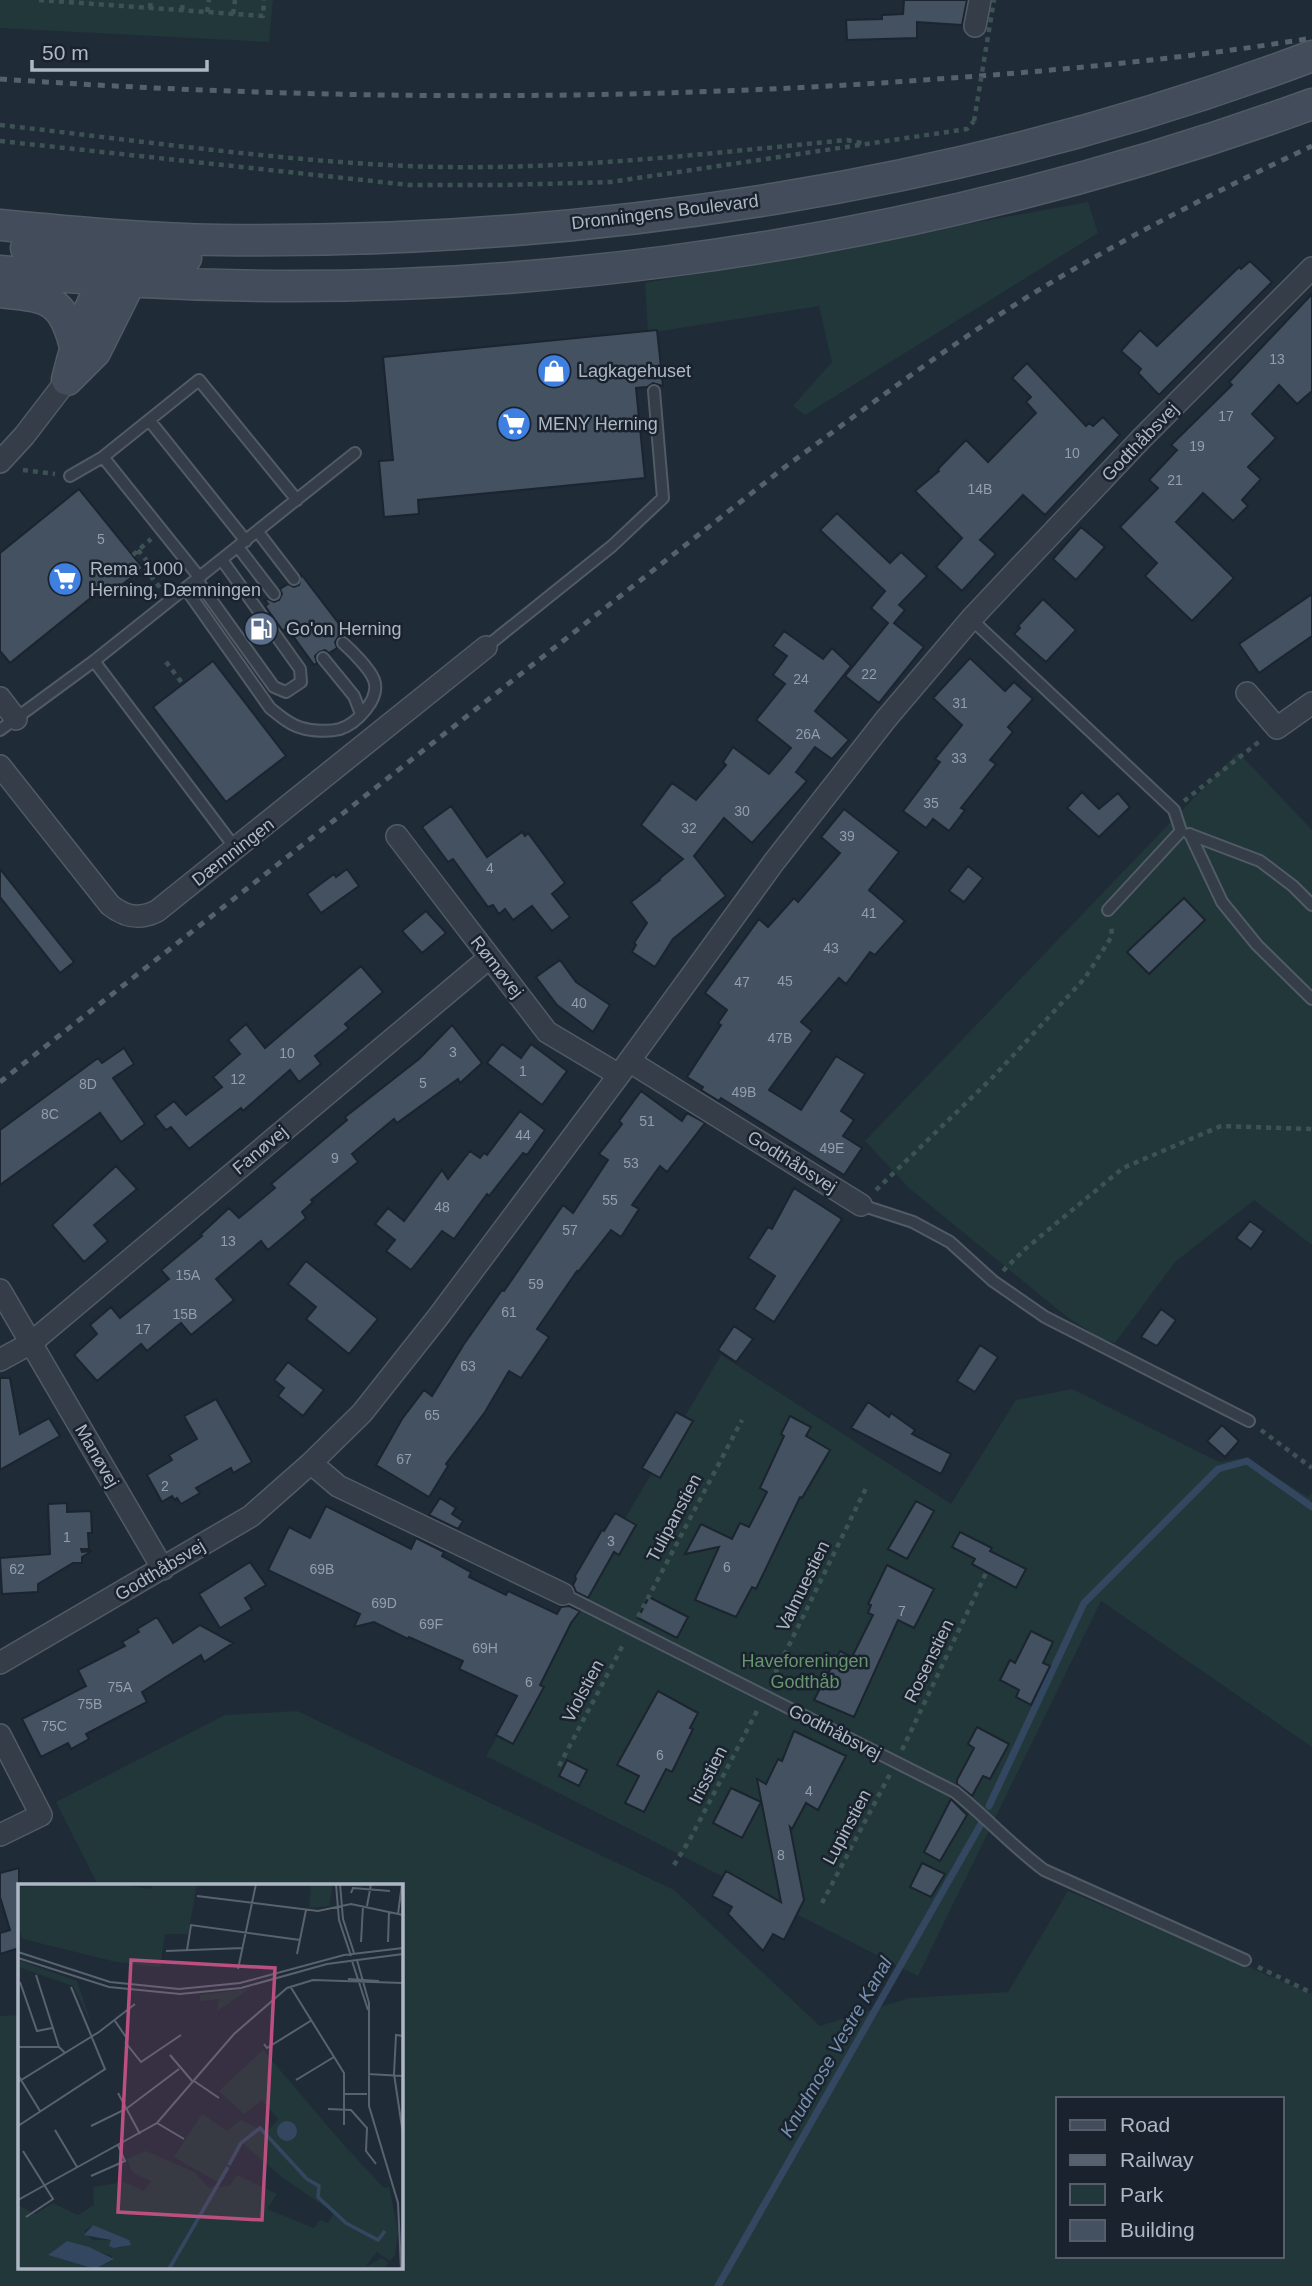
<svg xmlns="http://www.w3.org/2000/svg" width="1312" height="2286" viewBox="0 0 1312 2286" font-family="Arial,sans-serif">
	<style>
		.green { fill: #223739; fill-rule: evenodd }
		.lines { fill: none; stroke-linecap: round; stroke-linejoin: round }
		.stream { stroke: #334860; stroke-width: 7 }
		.building { fill: #435160; stroke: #1b242f; stroke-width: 2 }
		.service-casing { stroke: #515b66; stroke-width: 14 }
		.minor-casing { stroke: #515b66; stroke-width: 24 }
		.secondary-casing { stroke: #515b66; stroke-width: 33 }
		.path { stroke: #3d5353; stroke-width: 4.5; stroke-dasharray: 5 5; stroke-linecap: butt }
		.service { stroke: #343d48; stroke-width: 10 }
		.minor { stroke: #343d48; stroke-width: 21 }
		.secondary { stroke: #424c5b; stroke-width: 30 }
		.rail { stroke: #566170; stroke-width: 5; stroke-dasharray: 7 7; stroke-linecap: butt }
		.path-bridge { stroke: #3d5353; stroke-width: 4.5; stroke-dasharray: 5 5; stroke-linecap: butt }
		.labels { text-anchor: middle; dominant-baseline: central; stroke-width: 5; stroke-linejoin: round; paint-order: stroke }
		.number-label { font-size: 14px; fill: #939eac }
		.street-label { font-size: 18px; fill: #aeb8c5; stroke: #19222d }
		.poi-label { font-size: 18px; fill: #aeb8c5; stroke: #19222d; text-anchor: start }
		.park-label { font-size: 18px; fill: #66966f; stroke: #19222d }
		.water-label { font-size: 19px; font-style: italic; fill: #7590ae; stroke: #19222d }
		.inset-river { fill: none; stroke: #334860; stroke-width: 3.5 }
		.inset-road { fill: none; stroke: #596370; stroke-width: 2 }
		.view { fill: #bb5080; fill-opacity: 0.15; stroke: #bb5080; stroke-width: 3.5 }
		.inset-edge { fill: none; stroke: #aeb8c5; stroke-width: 3.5 }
	</style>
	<rect width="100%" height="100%" fill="#202b38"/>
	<!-- green -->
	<path class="green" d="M0 0H273L269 42 0 28Z
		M1088 202 1098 233 805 415 793 406 832 362 819 306 648 333 645 283Z
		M1238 752 1312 830V1245L1254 1200 1175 1262 1115 1343 1098 1337 1067 1317 909 1188 865 1141Z
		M721 1355 951 1504 1016 1400 1072 1389 1219 1462 1245 1458 1308 1497 1312 1492V1747L1101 1601 918 1976 486 1756Z
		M297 1711 674 1890 820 2026 909 1998 1008 1992 1068 1891 1312 1994V2286H0V2016L19 2015V2267H401V1885H98L56 1802 225 1715ZM1058 2099H1282V2256H1058Z"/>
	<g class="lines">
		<!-- stream -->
		<path class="stream" d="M989 1806 1084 1603 1218 1469 1247 1461 1312 1507
			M718 2286 981 1824"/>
	</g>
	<!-- building -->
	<path class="building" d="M904 0H967L962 25 917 22V38L847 40 846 20 882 19V15L903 14Z
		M1250 261 1272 282 1159 395 1138 373 1141 369 1121 351 1140 330 1157 346 1239 267 1241 269Z
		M1312 294V391L1297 404 1279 385 1252 414 1276 438 1248 467 1261 479 1242 500 1248 506 1233 521 1203 493 1176 522 1234 578 1192 621 1145 576 1157 563 1120 527 1158 488 1149 480 1177 450 1171 445 1232 385 1229 382Z
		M657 330 663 386 653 383 647 387 636 388 645 478 418 500 419 514 384 517 379 461 393 460 383 357Z
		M1027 363 1086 426 1089 423 1093 426 1103 417 1120 435 1045 515 1023 495 980 540 996 554 962 591 936 567 962 538 915 491 939 471 938 469 966 440 988 462 1036 413 1026 402 1031 397 1012 378Z
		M79 489 143 568 108 596 102 589 10 663 0 651V553Z
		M837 513 890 563 901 552 927 576 899 605 905 610 894 623 924 647 879 703 845 676 888 623 871 608 885 591 820 530Z
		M1081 527 1105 547 1076 580 1053 559Z
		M301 574 349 637 344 635 338 637 335 642 337 648 329 653 325 650 319 652 315 656 317 663 314 665 287 628 283 631 265 606 268 604 265 600 268 599 274 602 279 600 282 594 280 589 288 584 294 587 299 585Z
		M1312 594V636L1259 673 1239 644Z
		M1043 599 1076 630 1046 662 1014 634 1020 628 1018 626Z
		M784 631 823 659 832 648 851 666 815 711 849 740 832 759 815 747 796 772 807 781 752 843 724 818 694 856 726 896 673 939 655 967 632 952 636 945 634 943 647 923 631 902 660 880 659 879 683 859 641 825 672 783 696 800 726 765 723 762 733 747 769 774 791 748 756 720 785 684 773 675 787 656 773 646Z
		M970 658 1005 691 1014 682 1033 699 1008 727 1013 732 990 760 996 764 961 808 965 810 949 831 933 819 926 828 903 811 940 762 935 759 962 725 933 698Z
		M213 661 286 756 226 802 153 707Z
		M1082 792 1099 809 1118 793 1130 807 1099 837 1067 808Z
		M451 806 487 857 522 832 525 836 528 833 565 883 552 894 570 917 552 931 532 906 513 920 505 909 499 914 493 905 488 907 453 859 448 862 422 827Z
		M844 809 899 852 869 890 905 921 875 955 870 952 846 984 839 978 801 1022 812 1031 769 1090 801 1110 836 1056 865 1074 841 1111 854 1120 843 1136 862 1148 844 1175 721 1098 719 1101 701 1090 703 1087 687 1077 721 1025 718 1023 727 1010 705 993 759 919 768 927 794 898 798 902 840 853 821 837Z
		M968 866 983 878 964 902 949 891Z
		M0 869 74 962 60 973 0 897Z
		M347 869 359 886 321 913 307 894 334 874 336 877Z
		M1184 898 1205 920 1149 974 1127 952Z
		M426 911 446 933 422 953 402 931Z
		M560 960 576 982 610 1005 593 1032 557 1005 536 977Z
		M361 966 383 992 345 1024 349 1028 315 1056 321 1064 299 1082 290 1070 243 1111 241 1108 189 1149 171 1127 166 1130 155 1116 174 1101 186 1115 222 1087 213 1077 240 1054 228 1040 246 1024 265 1048Z
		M452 1025 482 1063 460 1083 458 1079 397 1123 394 1119 352 1154 358 1162 311 1200 313 1202 302 1212 306 1218 268 1250 261 1241 216 1279 234 1300 191 1335 181 1323 147 1351 141 1344 97 1381 74 1355 97 1334 90 1325 111 1307 120 1318 169 1279 161 1270 202 1236 200 1235 229 1208 239 1218 275 1188 271 1184 347 1120 345 1117 419 1059Z
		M502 1044 521 1058 531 1044 567 1071 542 1105 487 1063Z
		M124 1048 134 1064 113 1078 145 1124 121 1142 100 1113 0 1185V1130L98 1058 102 1063Z
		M641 1091 682 1121 687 1113 705 1123 667 1172 660 1166 632 1205 639 1209 621 1237 611 1230 578 1272 577 1271 537 1329 549 1337 521 1378 509 1371 485 1412 446 1464 448 1466 429 1497 376 1465 402 1419 424 1390 432 1396 464 1344 502 1290 504 1291 563 1205 573 1213 608 1160 599 1154 622 1124 619 1121Z
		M520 1111 545 1130 527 1155 523 1153 489 1196 487 1194 454 1239 442 1231 411 1270 386 1251 395 1240 375 1224 388 1208 404 1221 442 1170 448 1179 470 1151 480 1158 484 1153 487 1155Z
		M116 1166 137 1189 94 1225 108 1241 84 1262 52 1225Z
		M794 1188 842 1219 774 1322 754 1309 775 1276 748 1258 768 1227 772 1229Z
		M1250 1221 1264 1231 1251 1249 1236 1238Z
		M306 1261 378 1319 349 1354 306 1319 316 1307 288 1284Z
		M1161 1309 1176 1320 1157 1346 1141 1337Z
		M734 1326 753 1339 736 1362 718 1350Z
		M980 1345 998 1357 975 1392 957 1381Z
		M288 1362 324 1390 303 1416 278 1396 284 1388 274 1380Z
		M0 1378H10L20 1434 49 1418 60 1436 0 1470Z
		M216 1399 252 1462 233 1473 231 1468 196 1488 200 1493 181 1504 177 1498 175 1500 172 1496 162 1502 147 1475 172 1460 169 1455 197 1439 184 1416Z
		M868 1402 889 1417 891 1413 915 1430 912 1434 951 1454 941 1474 851 1428Z
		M676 1412 693 1421 660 1478 642 1468Z
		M790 1416 811 1427 806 1436 830 1450 802 1498 800 1497 756 1589 752 1587 736 1617 695 1600 719 1547 685 1554 701 1524 732 1539 740 1523 749 1527 767 1492 760 1488 784 1436 781 1434Z
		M1222 1425 1239 1441 1225 1457 1207 1441Z
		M440 1498 456 1508 452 1514 463 1521 458 1529 429 1515Z
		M916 1501 934 1511 907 1559 888 1549Z
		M67 1503V1512L91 1511 92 1533H88L89 1549H81L82 1552 92 1551 82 1557V1563H73L38 1584V1592L2 1594 0 1558 50 1554 48 1504Z
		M326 1506 411 1549 416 1538 444 1552 442 1556 471 1572 469 1577 506 1595 508 1591 557 1614 561 1607 569 1606 580 1611 571 1623 540 1685 544 1687 513 1744 496 1735 517 1696 459 1669 463 1661 409 1637 408 1639 374 1622 354 1627 360 1614 268 1570 289 1527 310 1538Z
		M615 1513 636 1525 619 1555 614 1552 588 1598 576 1592 573 1585 576 1579 575 1576 602 1530 604 1531Z
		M960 1532 992 1548 990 1551 1026 1569 1016 1588 972 1564 975 1559 952 1547Z
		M250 1562 266 1585 245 1598 252 1609 220 1628 199 1594Z
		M887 1565 934 1589 914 1628 898 1620 854 1717 814 1700 840 1651 852 1657 873 1615 868 1613 871 1605 868 1604Z
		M649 1597 688 1617 677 1638 638 1618Z
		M157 1617 173 1643 200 1625 233 1643 204 1662 201 1655 142 1692 147 1702 86 1734 89 1739 71 1749 68 1743 41 1757 22 1719 86 1686 78 1670 125 1646 122 1642 139 1632 137 1629Z
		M1031 1631 1053 1642 1043 1663 1050 1666 1031 1705 1016 1697 1019 1690 1000 1680 1010 1660 1015 1663Z
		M658 1691 698 1713 690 1728 693 1729 672 1772 666 1769 644 1812 625 1803 639 1776 617 1765Z
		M977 1727 1009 1744 990 1779 983 1776 972 1796 957 1784V1780L974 1748 968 1744Z
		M794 1731 846 1756 818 1810 806 1803 792 1829 790 1827 804 1900 784 1940 773 1934 763 1951 728 1914 732 1907 712 1896 726 1871 781 1902 757 1779 766 1784 778 1759 782 1761Z
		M567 1760 587 1770 579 1786 559 1776Z
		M731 1788 761 1802 742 1838 713 1823Z
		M951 1799 967 1815 940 1861 924 1852Z
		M922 1863 945 1874 931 1897 910 1887Z
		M19 1868V1948L0 1954V1933L10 1930 0 1897V1873Z"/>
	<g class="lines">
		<!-- service casing -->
		<g class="service-casing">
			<path id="service" d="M149 420 246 541
				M70 476 103 457
				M258 532 294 579
				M238 547 274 594
				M200 578 103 457 199 380 297 500
				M197 580 274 687 286 692 301 682 300 669 222 560
				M186 589 270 708C280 716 290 725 302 728 312 731 329 732 340 729 356 724 381 699 374 680 370 669 352 651 343 643
				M971 619 1174 810 1181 831 1108 910
				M486 647 612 546 663 498 654 391
				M323 658 354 696 361 714
				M94 661 236 849
				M0 730 94 661 355 453
				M1189 834 1260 861 1293 886 1312 905
				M1190 834 1222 902 1257 945 1312 999
				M861 1205 913 1222 950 1242 993 1281 1045 1317 1249 1421
				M563 1594 955 1792C986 1817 1012 1846 1044 1870L1245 1960"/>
		</g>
		<!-- minor casing -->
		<g class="minor-casing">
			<path id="minor" d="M975 26 980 0
				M0 462 24 436 67 380
				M1247 693 1277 728 1312 703
				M0 698 16 719
				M0 766 110 905C125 917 139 920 157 911L486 647
				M397 836 547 1032 619 1075
				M629 1061 861 1205
				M0 1290 163 1569
				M0 1360 31 1343 489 958
				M311 1463 338 1486 563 1594
				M0 1663 251 1516 311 1463 362 1413 438 1317 619 1075 774 862 886 719 971 619 1019 568 1141 439 1312 268
				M0 1735 41 1815 0 1835"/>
		</g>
		<!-- secondary casing -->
		<g class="secondary-casing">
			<path id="secondary" d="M0 225C73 232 147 239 221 240 590 244 966 187 1312 56
				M26 248 98 255 119 266 130 282 95 352 67 380
				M0 271C442 317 894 256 1312 104
				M0 292C47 297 63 297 75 347
				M67 380C75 347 95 271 132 260 149 255 168 258 186 258"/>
		</g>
		<!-- path -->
		<path class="path" d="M39 0 263 16 264 0
			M150 8 151 0
			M182 10 183 0
			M207 12 209 0
			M233 14 235 0
			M0 125C135 140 271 160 407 166 555 172 701 154 847 140L862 143
			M0 141 409 185H505L611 182 967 129 974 121
			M23 470 55 474
			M138 550 147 561V571L161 589
			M133 555 151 539
			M166 662 183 684
			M1184 801 1260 741
			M876 1190 994 1076 1085 978 1112 936 1111 925
			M1003 1271 1024 1250 1123 1168 1221 1126 1312 1129
			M1261 1430 1312 1468
			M638 1617 742 1420
			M771 1682 866 1488
			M902 1750 987 1571
			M559 1766 624 1643
			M674 1865 689 1841 758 1709
			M822 1903 890 1774
			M1258 1967 1312 1993"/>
		<!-- service -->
		<use href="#service" class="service"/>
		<!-- minor -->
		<use href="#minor" class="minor"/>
		<!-- secondary -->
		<use href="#secondary" class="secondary"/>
		<!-- rail -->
		<path class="rail" d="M0 79C308 100 616 102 924 80 1054 71 1184 59 1312 38
			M0 1082 785 467C874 402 962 335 1057 279 1140 230 1225 187 1312 146"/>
		<!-- path-bridge -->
		<path class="path-bridge" d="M974 121 994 0"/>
	</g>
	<!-- icons -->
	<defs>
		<g id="shop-disc" transform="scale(1.75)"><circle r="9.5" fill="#3f7fe0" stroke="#19222d"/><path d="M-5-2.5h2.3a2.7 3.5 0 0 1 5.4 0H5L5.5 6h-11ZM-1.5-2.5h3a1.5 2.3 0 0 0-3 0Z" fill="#fff"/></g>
		<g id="supermarket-disc" transform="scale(1.75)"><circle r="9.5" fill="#3f7fe0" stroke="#19222d"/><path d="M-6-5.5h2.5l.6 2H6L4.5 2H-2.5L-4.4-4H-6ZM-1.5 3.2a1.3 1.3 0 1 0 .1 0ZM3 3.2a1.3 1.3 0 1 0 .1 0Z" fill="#fff"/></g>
		<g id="fuel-disc" transform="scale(1.75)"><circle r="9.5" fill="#5c6f8a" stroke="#19222d"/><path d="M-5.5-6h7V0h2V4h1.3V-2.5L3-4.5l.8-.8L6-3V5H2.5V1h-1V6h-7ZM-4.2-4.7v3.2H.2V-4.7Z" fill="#fff"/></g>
	</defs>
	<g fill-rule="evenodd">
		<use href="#shop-disc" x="554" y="371"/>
		<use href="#supermarket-disc" x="514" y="424"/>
		<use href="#supermarket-disc" x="65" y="579"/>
		<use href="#fuel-disc" x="261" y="629"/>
	</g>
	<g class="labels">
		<!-- number labels -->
		<g class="number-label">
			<text x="1277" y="359">13</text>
			<text x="1226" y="416">17</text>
			<text x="1197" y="446">19</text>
			<text x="1072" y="453">10</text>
			<text x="1175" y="480">21</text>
			<text x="980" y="489">14B</text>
			<text x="101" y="539">5</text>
			<text x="869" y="674">22</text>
			<text x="801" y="679">24</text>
			<text x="960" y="703">31</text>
			<text x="808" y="734">26A</text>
			<text x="959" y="758">33</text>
			<text x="931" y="803">35</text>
			<text x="742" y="811">30</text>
			<text x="689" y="828">32</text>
			<text x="847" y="836">39</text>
			<text x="490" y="868">4</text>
			<text x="869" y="913">41</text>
			<text x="831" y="948">43</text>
			<text x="785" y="981">45</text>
			<text x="742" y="982">47</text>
			<text x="579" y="1003">40</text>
			<text x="780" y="1038">47B</text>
			<text x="453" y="1052">3</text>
			<text x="287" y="1053">10</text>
			<text x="523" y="1071">1</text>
			<text x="238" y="1079">12</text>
			<text x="423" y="1083">5</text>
			<text x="88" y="1084">8D</text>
			<text x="744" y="1092">49B</text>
			<text x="50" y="1114">8C</text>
			<text x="647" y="1121">51</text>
			<text x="523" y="1135">44</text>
			<text x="832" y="1148">49E</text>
			<text x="335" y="1158">9</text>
			<text x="631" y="1163">53</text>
			<text x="610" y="1200">55</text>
			<text x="442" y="1207">48</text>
			<text x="570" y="1230">57</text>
			<text x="228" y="1241">13</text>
			<text x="188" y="1275">15A</text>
			<text x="536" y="1284">59</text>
			<text x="509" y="1312">61</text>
			<text x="185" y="1314">15B</text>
			<text x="143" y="1329">17</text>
			<text x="468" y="1366">63</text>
			<text x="432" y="1415">65</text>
			<text x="404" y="1459">67</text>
			<text x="165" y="1486">2</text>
			<text x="67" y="1537">1</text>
			<text x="611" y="1541">3</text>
			<text x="727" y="1567">6</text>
			<text x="17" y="1569">62</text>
			<text x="322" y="1569">69B</text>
			<text x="384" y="1603">69D</text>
			<text x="902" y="1611">7</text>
			<text x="431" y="1624">69F</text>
			<text x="485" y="1648">69H</text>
			<text x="529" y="1682">6</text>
			<text x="120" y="1687">75A</text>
			<text x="90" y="1704">75B</text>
			<text x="54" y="1726">75C</text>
			<text x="660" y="1755">6</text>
			<text x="809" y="1791">4</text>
			<text x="781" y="1855">8</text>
		</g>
		<!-- street labels -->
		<g class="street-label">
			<text transform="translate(665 212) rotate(-7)">Dronningens Boulevard</text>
			<text transform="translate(1140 442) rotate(-46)">Godthåbsvej</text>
			<text transform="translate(233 852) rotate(-38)">Dæmningen</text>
			<text transform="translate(497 967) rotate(52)">Rømøvej</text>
			<text transform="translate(260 1150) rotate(-40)">Fanøvej</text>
			<text transform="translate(792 1162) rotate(32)">Godthåbsvej</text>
			<text transform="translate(97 1456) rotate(60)">Manøvej</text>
			<text transform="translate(674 1518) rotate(-62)">Tulipanstien</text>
			<text transform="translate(160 1570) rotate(-31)">Godthåbsvej</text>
			<text transform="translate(803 1586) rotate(-64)">Valmuestien</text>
			<text transform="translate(929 1661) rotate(-64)">Rosenstien</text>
			<text transform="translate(583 1691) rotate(-62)">Violstien</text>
			<text transform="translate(835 1732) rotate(27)">Godthåbsvej</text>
			<text transform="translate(708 1775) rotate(-63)">Irisstien</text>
			<text transform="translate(847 1827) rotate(-62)">Lupinstien</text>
		</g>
		<!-- poi labels -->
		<g class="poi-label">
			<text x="578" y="371">Lagkagehuset</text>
			<text x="538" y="424">MENY Herning</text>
			<text x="90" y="569">Rema 1000<tspan x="90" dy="21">Herning, Dæmningen</tspan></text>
			<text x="286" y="629">Go'on Herning</text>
		</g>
		<!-- park labels -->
		<g class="park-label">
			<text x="805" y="1661">Haveforeningen<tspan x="805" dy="21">Godthåb</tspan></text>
		</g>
		<!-- water labels -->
		<g class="water-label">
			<text transform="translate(836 2047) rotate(-60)">Knudmose Vestre Kanal</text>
		</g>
	</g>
	<!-- overview -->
	<g transform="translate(18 1884)">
		<rect width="385" height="385" fill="#202b38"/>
		<path d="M98 0 133 5 134 0H179L170 50H147L142 83 98 78 5 55 0 43V3ZM293 0H315L311 22 291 24ZM0 76 59 97 73 139 55 102 0 83ZM231 105 199 127 201 115 182 117V111ZM245 166 325 260 366 304 371 303 380 347 377 371 372 377 359 368 347 383 364 374 370 378 367 385H0V321L17 330 35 319 60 331 76 321 75 303 106 298 126 307 133 297 115 289 109 275 128 267 176 288 191 304 212 302 219 291 259 310 249 325 296 344 302 336 310 339 316 329 265 294 225 259 202 299 156 273 184 230 209 247 223 236 248 249 260 235 244 216 226 230 201 207ZM75 341 83 346 111 356 106 363 96 364 93 356H74L66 347ZM49 357 94 372V377L77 385 30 371Z" fill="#223739" fill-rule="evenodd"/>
		<path d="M259 247a10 10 0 1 1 20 0a10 10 0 1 1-20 0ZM75 341 111 356 113 361 96 364 91 362 93 356 66 351ZM49 357 71 363 96 375 77 385 30 371Z" fill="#334860"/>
		<path class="inset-river" d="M211 281 223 259 242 244 289 295 301 302 300 313 328 339 360 356 367 347M151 385 210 283"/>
		<path class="inset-road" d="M318 0 321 36 333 72M322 0 325 35 336 69M333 9 335 4 372 7M179 12 300 27 333 20 385 31M349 22 353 0M380 30 384 0M343 58 345 22M370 58 371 28M169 66 173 41 282 56M148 67 225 64M0 68 92 98 161 105 222 99 326 71 385 64M279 70 288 26M0 74 91 103 162 110 223 104 309 80 385 70M339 76 351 119V222L380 319 383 385M334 77 350 126M220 85 238 0M18 91 41 163M330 95 361 97M2 98 19 147 34 144M272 102 326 189V241M97 137 110 156M385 152 378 151 376 190 385 250M107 158 123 178 163 151M246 160 249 164 294 136M0 163H41L47 169M152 171 175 198M350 190 385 192M0 191 22 227M278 196 316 173M176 197 201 214M0 198 81 148 117 120M100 209 122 250M327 210H349M310 225 333 226 349 244 348 267 358 280M139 239 166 255M0 242 87 185 53 103M73 242 108 225 161 185M37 246 59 283M5 267 35 315 8 333M73 292 107 277 100 261M0 316 139 239 216 150 269 104 295 96 385 99"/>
		<path class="view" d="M113 76 257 84 244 336 100 328Z"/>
		<rect width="385" height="385" class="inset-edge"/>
	</g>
	<!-- legend -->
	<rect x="1056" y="2097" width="228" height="161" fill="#19222d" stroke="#555e6a" stroke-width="2"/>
	<rect x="1070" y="2120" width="35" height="10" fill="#424c5b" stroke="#555e6a" stroke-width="2"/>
	<text x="1120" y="2132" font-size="21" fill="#aeb8c5">Road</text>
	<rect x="1070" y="2155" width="35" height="10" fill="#566170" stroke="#555e6a" stroke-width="2"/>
	<text x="1120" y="2167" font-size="21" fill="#aeb8c5">Railway</text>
	<rect x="1070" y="2184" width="35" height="21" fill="#223739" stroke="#555e6a" stroke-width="2"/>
	<text x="1120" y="2202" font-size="21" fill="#aeb8c5">Park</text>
	<rect x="1070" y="2220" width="35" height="21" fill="#435160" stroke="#555e6a" stroke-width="2"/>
	<text x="1120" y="2237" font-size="21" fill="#aeb8c5">Building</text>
	<!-- scale -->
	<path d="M32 60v10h175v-10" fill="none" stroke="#aeb8c5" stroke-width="3.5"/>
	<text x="42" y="60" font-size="21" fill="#aeb8c5" stroke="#19222d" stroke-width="5" paint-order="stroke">50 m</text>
</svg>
